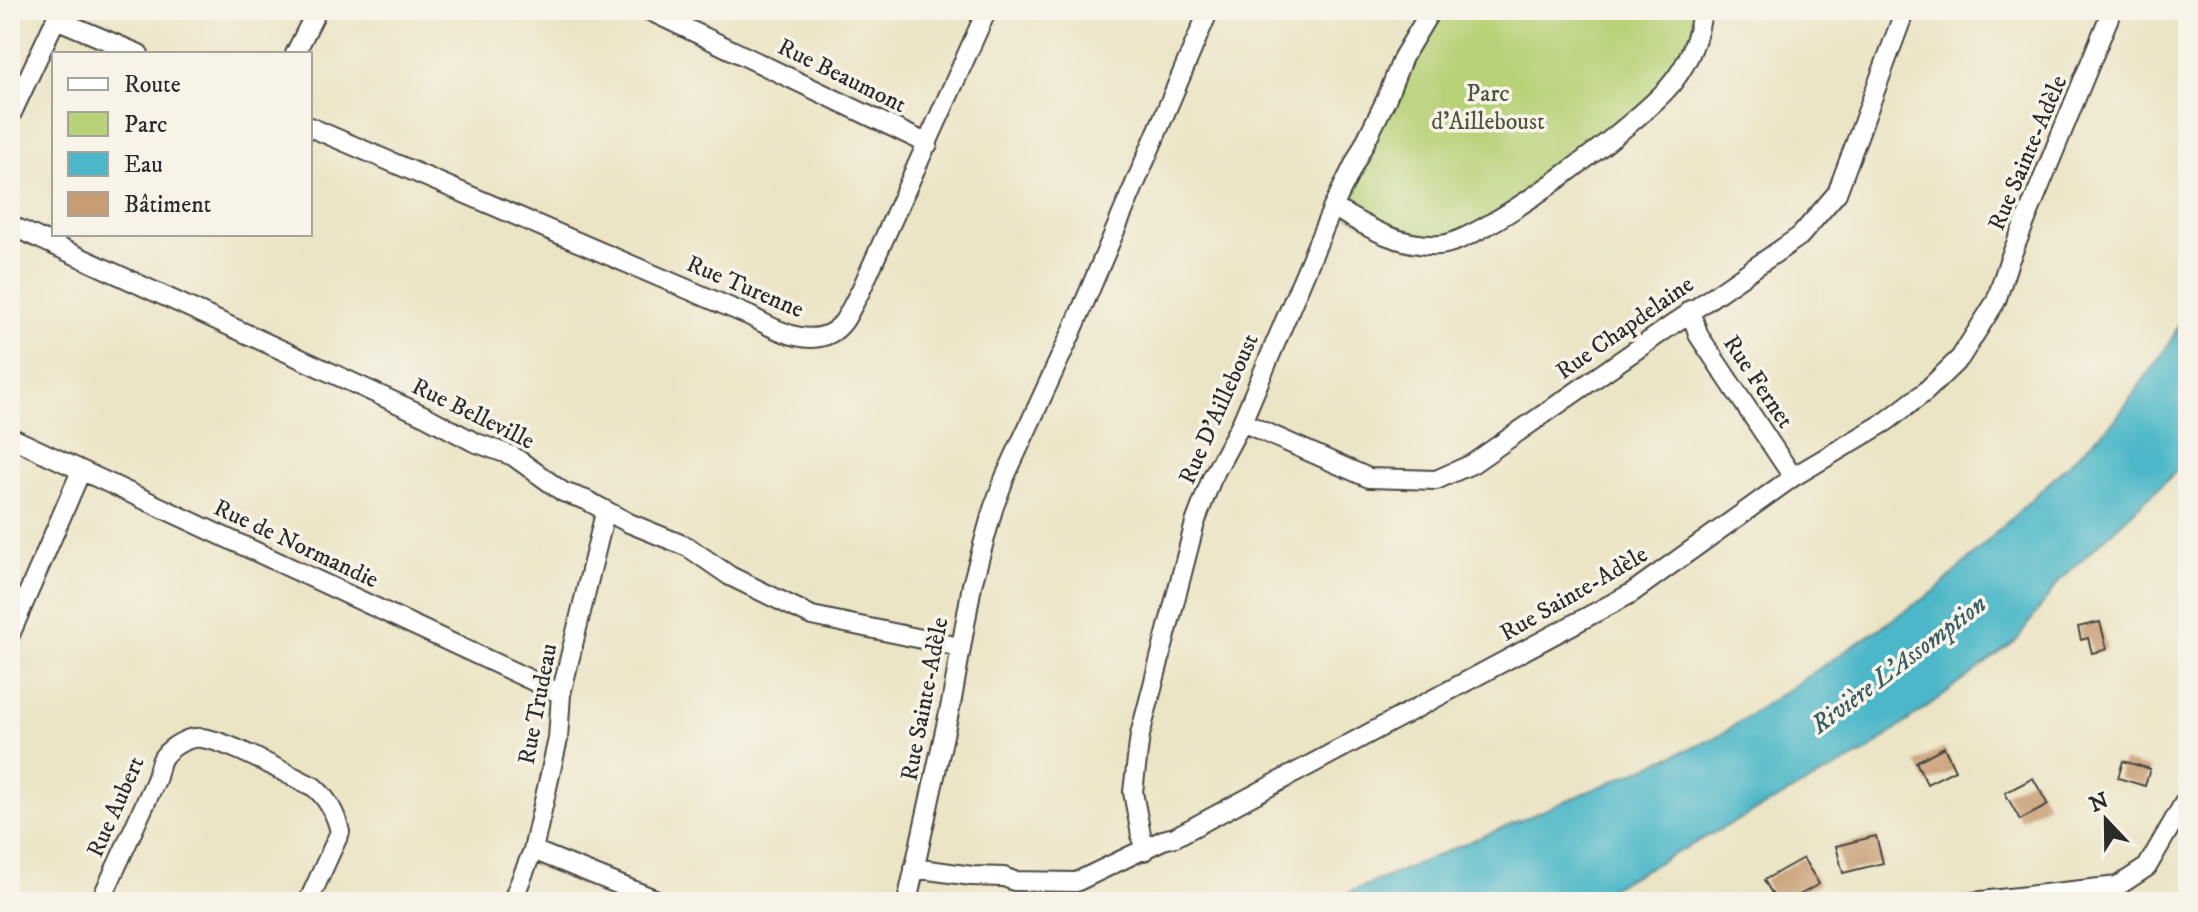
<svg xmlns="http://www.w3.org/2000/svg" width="2198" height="912" viewBox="0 0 2198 912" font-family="'IM FELL DW Pica',serif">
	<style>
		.green { fill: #b8d278; stroke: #727e52; stroke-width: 2 }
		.water { fill: #4cb7c8; stroke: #3c717a; stroke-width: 2 }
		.building { fill: #c89e75 }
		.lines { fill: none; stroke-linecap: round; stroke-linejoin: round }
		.minor-casing { stroke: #484742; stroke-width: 22 }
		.minor { stroke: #fff; stroke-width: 18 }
		.labels { text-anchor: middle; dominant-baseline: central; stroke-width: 7; stroke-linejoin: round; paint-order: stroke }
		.street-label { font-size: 24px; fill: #2b2b2b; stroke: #f7f3e8 }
		.park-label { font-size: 24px; fill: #4e553e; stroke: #f7f3e8 }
		.water-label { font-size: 26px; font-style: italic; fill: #375c62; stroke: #f7f3e8 }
	</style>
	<rect width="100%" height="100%" fill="#f7f3e8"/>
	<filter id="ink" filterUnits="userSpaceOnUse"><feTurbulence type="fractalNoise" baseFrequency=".0125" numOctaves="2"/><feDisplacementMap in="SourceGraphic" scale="16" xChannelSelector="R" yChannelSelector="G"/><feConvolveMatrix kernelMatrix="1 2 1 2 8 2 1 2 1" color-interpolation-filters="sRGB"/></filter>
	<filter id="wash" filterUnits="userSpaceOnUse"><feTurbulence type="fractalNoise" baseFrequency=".006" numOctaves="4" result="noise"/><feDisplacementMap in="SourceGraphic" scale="32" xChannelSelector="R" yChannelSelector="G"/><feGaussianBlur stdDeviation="1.8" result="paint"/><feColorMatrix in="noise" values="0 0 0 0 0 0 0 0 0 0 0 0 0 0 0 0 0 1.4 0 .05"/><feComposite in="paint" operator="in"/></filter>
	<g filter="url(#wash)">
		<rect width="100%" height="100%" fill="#ebe4c5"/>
		<!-- green -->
		<path class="green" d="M1431 10H1702L1666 89 1462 238 1394 240 1333 207Z"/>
		<!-- water -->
		<path class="water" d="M2188 305V453L2173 474 2060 580 2017 640 1866 752 1584 902H1327L1717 737 1935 591 2115 420 2171 341Z"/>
		<g id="blocks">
			<!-- building -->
			<path class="building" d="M2100 622 2107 649 2092 653 2088 638 2081 640 2078 627Z
				M1944 747 1955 770 1927 784 1916 762Z
				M2123 761 2150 769 2145 786 2118 778Z
				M2033 778 2048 805 2020 820 2005 793Z
				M1876 836 1883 863 1843 873 1836 846Z
				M1803 858 1819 884 1787 902H1777L1764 880Z"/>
		</g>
	</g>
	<g filter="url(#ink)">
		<use href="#blocks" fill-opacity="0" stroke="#484742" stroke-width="2"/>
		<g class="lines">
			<!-- minor casing -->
			<g class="minor-casing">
				<path id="minor" d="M648 10 928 144
					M56 19 139 54
					M295 54 317 10
					M10 117 60 10
					M310 127 750 316C777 331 820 354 844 321 850 312 854 302 860 292L987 10
					M1333 207C1367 227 1398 247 1440 245 1483 242 1645 119 1673 82 1690 60 1699 37 1702 10
					M10 225 425 416 474 442 513 456 563 492 586 500 629 523 688 547 730 576 812 616 960 647
					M1690 310 1699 336 1793 477
					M1242 422 1369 478 1436 480 1472 464 1800 236 1837 193 1905 10
					M10 437 561 694
					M10 635 81 471
					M533 850 662 902
					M1144 851 1133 792 1140 735 1195 523 1212 478 1242 422 1333 207 1386 100 1403 57 1431 10
					M914 868 972 876 1004 877 1014 881 1076 882 1163 840 1175 837 1630 594 1793 477 1887 421 1925 392 1960 358 1996 301 2009 261 2112 10
					M100 902 156 780C159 772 159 762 164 756 171 747 188 736 201 738 230 741 286 774 314 787 328 799 336 814 340 832L308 902
					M512 902 533 850 558 739 561 694 605 513
					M907 902 952 699 972 585 993 509 1005 477 1071 334 1209 10
					M1972 902 2118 886 2147 867 2188 796"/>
			</g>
			<!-- minor -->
			<use href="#minor" class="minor"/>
		</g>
	</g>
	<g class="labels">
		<!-- street labels -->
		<g class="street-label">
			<text transform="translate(842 76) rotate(26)">Rue Beaumont</text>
			<text transform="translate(2028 153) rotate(-67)">Rue Sainte-Adèle</text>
			<text transform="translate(745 287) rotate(23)">Rue Turenne</text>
			<text transform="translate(1625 328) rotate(-35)">Rue Chapdelaine</text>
			<text transform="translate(1758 382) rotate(56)">Rue Fernet</text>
			<text transform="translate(1219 409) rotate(-66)">Rue D'Ailleboust</text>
			<text transform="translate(473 414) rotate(26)">Rue Belleville</text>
			<text transform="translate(296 544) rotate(25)">Rue de Normandie</text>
			<text transform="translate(1574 594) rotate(-30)">Rue Sainte-Adèle</text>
			<text transform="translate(925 699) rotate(-79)">Rue Sainte-Adèle</text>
			<text transform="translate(538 704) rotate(-79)">Rue Trudeau</text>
			<text transform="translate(116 807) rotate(-66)">Rue Aubert</text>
		</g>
		<!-- park labels -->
		<g class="park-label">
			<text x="1488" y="94">Parc<tspan x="1488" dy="28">d'Ailleboust</tspan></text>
		</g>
		<!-- water labels -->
		<g class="water-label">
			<text transform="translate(1899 665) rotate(-37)">Rivière L'Assomption</text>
		</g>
	</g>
	<!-- margin -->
	<rect width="2198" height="912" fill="none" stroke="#f7f3e8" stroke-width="40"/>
	<!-- legend -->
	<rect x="52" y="52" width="260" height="184" fill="#f7f3e8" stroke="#a5a39c" stroke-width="2"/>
	<rect x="68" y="78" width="40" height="12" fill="#ffffff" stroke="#a5a39c" stroke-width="2"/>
	<text x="124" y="92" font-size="24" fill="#2b2b2b">Route</text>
	<rect x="68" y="112" width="40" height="24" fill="#b8d278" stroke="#a5a39c" stroke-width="2"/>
	<text x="124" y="132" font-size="24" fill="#2b2b2b">Parc</text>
	<rect x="68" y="152" width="40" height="24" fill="#4cb7c8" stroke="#a5a39c" stroke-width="2"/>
	<text x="124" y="172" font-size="24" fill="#2b2b2b">Eau</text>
	<rect x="68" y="192" width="40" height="24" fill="#c89e75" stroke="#a5a39c" stroke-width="2"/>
	<text x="124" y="212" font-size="24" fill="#2b2b2b">Bâtiment</text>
	<!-- north arrow -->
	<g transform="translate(2106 820) rotate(338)" stroke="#f7f3e8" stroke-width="6" paint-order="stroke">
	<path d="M0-6L14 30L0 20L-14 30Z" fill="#2b2b2b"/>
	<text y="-12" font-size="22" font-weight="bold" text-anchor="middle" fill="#2b2b2b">N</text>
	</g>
</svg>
